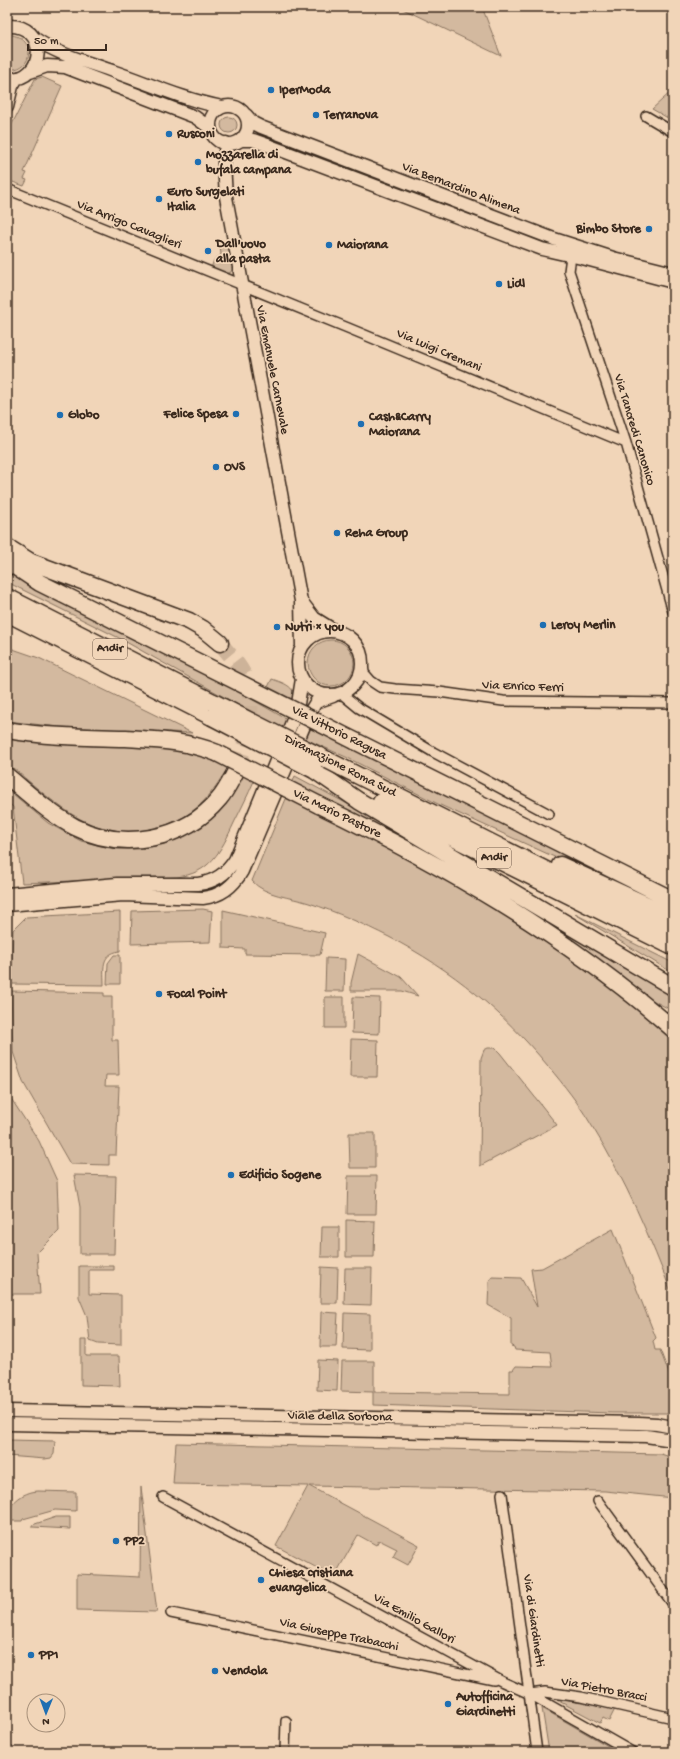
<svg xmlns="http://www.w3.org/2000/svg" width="680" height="1759" viewBox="0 0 680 1759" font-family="'Gochi Hand',sans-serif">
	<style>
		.green { fill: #d3b99f; stroke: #87725e }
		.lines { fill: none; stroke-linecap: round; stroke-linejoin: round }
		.highway-tunnel { stroke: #cdb399; stroke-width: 16; stroke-dasharray: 16 8; stroke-linecap: butt }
		.street-casing { stroke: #3b2a1e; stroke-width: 12 }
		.secondary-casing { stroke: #3b2a1e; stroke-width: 15 }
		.highway-casing { stroke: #3b2a1e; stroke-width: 19 }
		.street { stroke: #f1d5b8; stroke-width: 9 }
		.secondary { stroke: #f1d5b8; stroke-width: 12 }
		.highway { stroke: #f1d5b8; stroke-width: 16 }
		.highway-bridge-casing { stroke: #3b2a1e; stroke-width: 19; stroke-linecap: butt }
		.highway-bridge { stroke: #f1d5b8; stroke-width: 16 }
		.poi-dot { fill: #1f6fb2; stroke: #f1d5b8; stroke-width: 1.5 }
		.labels { text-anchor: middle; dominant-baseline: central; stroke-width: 3.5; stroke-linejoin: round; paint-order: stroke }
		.shield { fill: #f1d5b8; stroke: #725d4c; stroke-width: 1 }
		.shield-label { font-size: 12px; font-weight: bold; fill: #3b2a1e }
		.poi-label { font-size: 13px; font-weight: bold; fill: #3b2a1e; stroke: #f1d5b8; text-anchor: start }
		.street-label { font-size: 13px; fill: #3b2a1e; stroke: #f1d5b8 }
	</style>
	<rect width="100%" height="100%" fill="#f1d5b8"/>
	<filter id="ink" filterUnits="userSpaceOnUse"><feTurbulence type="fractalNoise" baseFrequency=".025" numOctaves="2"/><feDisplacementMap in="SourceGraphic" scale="8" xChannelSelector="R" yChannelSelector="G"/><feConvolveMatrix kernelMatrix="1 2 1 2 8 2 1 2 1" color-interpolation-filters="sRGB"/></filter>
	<g filter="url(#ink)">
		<!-- green -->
		<path class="green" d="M403 7H482L501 56 403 9Z
			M12 35C38 40 32 73 7 69V36Z
			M42 77 62 86 24 172 27 173 24 179 27 180 24 186 7 180V139L11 131 9 130 35 79Z
			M673 90V121L652 109Z
			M221 125a8 8 0 1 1 16 0a8 8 0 1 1-16 0Z
			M230 242 233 266 231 272 227 274 211 268 214 260 221 255 220 244Z
			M7 566 199 669 281 716 340 742 660 903 572 865 438 804 346 757 274 725 119 638 7 582Z
			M308 663a23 23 0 1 1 46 0a23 23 0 1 1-46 0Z
			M7 647 39 658 192 733 60 727 7 721Z
			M272 679C283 683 296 686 294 700L268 687Z
			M7 739 94 746H142L183 751 219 762 228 768C220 779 213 792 203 802 172 833 122 840 82 820 58 808 29 781 7 763Z
			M238 772 254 781C248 795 241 809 234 823 221 851 210 874 176 877L22 883 13 807 7 802V789L48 823 81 841 114 849H141L164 844 183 835Z
			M295 776 438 852 673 994V1011L654 1001 402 838 292 784Z
			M288 794 466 890 613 987 673 1037V1297C651 1239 625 1179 592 1126 579 1104 564 1085 548 1066 502 1011 453 970 389 937 363 924 337 912 309 903 291 897 265 896 252 881Z
			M203 909 212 911 210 942 131 944 132 911Z
			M223 910 325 933 320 955 245 954V949L223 948Z
			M120 912V951C100 954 104 969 104 985L11 984 13 930 26 917Z
			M575 914 673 963V973Z
			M358 954 401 977 418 996 402 991H351V983Z
			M114 955H120V984H107L108 963Z
			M326 958 345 959 344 991H325Z
			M11 991 104 993V996H112V1040H118L119 1075H106L105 1086H119L116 1155H109V1165L70 1164 23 1082 13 1052Z
			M325 997H344V1028H325Z
			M353 997 380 998 379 1034 352 1033Z
			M351 1039 378 1040 377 1077H350Z
			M488 1048H495L500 1053 557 1125 480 1166 481 1058 484 1050Z
			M7 1088 12 1100 39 1141 57 1181 59 1231 37 1253 40 1294H7Z
			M349 1133H375V1168H350Z
			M74 1175 116 1176 114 1254H80V1207Z
			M348 1176H377L376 1214H347Z
			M346 1220 375 1221 374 1257H346Z
			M322 1227H339V1257H321Z
			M613 1229 656 1338 653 1341 655 1350H660L673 1384V1412L670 1413H612L373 1405V1392L341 1391 342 1361H374V1392L510 1394V1370H513L516 1366 552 1367 550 1352 515 1350 514 1347 511 1346V1318L488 1305 489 1281 492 1277 521 1278 537 1307 531 1269 542 1268Z
			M79 1266H114V1270H89V1294L121 1295V1345L98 1344 90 1341 87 1316 79 1297Z
			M321 1267 338 1268 337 1303H320Z
			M345 1268H372L371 1305 344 1304Z
			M321 1312 338 1313 336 1347H320Z
			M344 1313 370 1314V1350L343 1349Z
			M81 1340H86V1356H119L120 1386 81 1385Z
			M318 1360 338 1361 337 1391 317 1390Z
			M7 1440 55 1441 54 1454 51 1458 45 1459 7 1456Z
			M176 1443 661 1454 673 1458V1498L605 1491 309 1486 419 1545 408 1565 393 1557 397 1549 379 1540 376 1545 358 1535 334 1577 276 1546 308 1486 173 1484Z
			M141 1487 157 1612 77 1610V1574L140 1577Z
			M38 1491 76 1492V1511L55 1510 23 1519 22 1521H7C7 1504 22 1492 38 1491Z
			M56 1517H70V1529L32 1527V1525Z
			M7 1556H12L10 1611H7Z
			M553 1698 615 1709 609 1721 603 1718 600 1723Z
			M542 1708 615 1750V1752H549Z"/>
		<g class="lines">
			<!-- highway-tunnel -->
			<path class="highway-tunnel" d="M220 643C228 653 238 663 244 675 258 704 246 743 236 771"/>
			<!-- street casing -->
			<g class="street-casing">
				<path id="street" d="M646 116 673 132
					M7 189C214 273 420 357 626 443
					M571 256 569 271 571 277 626 443 673 612
					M363 663 364 673 371 681 380 687 395 689 439 692 503 701 673 703
					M342 694 359 708 433 752 549 814
					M502 1494 537 1752
					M163 1497 503 1682 530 1694 632 1752
					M598 1501 673 1604
					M171 1613 494 1680
					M530 1694 545 1692 581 1697 673 1718
					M285 1752 286 1721"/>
			</g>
			<!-- secondary casing -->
			<g class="secondary-casing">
				<path id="secondary" d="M7 26C49 23 47 82 7 79
					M34 38C58 55 88 62 115 72 150 84 185 100 222 107
					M30 72 47 66 65 67 195 117 210 128
					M210 125a19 19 0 1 1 38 0a19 19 0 1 1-38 0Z
					M7 107 12 86 17 78
					M246 115 253 123 261 127 554 239 613 258 673 273
					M241 140H253L270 146 542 249 586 259 673 282
					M226 143 224 163 226 197 301 601 302 647
					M301 601 314 618 335 631
					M298 663a32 32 0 1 1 64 0a32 32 0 1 1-64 0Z
					M7 894 117 884H198C214 882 227 873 235 860L297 710 302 679
					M7 905 123 895 203 898C221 896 233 887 242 871L310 712 316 702 333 696
					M7 1411 639 1423 657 1424 673 1427
					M7 1424 646 1436 673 1440"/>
			</g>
			<!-- highway casing -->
			<g class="highway-casing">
				<path id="highway" d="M7 547 31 562 50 569 189 621 203 629 220 643
					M7 561 40 583 226 676
					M7 597 213 702
					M7 613 212 717
					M7 730C46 737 87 737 126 738 157 740 188 741 217 753
					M355 741 673 900
					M341 767 673 934
					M314 770 359 801 673 987
					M7 776C29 794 50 814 75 827 122 851 184 841 219 799 226 791 231 780 236 771
					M381 802 673 947
					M319 805C445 866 567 936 673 1029
					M560 865 673 917"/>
			</g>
			<!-- street -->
			<use href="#street" class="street"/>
			<!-- secondary -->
			<use href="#secondary" class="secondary"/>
			<!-- highway -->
			<use href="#highway" class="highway"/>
			<!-- highway-bridge casing -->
			<g class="highway-bridge-casing">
				<path id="highway-bridge" d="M226 676 355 741
					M213 702 341 767
					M212 717 314 770
					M217 753 319 805"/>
			</g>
			<!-- highway-bridge -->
			<use href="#highway-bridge" class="highway-bridge"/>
		</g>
	</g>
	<!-- markers -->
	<g class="poi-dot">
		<circle cx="271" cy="90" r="4"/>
		<circle cx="316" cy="115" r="4"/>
		<circle cx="169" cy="134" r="4"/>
		<circle cx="198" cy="162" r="4"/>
		<circle cx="159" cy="199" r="4"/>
		<circle cx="649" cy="229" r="4"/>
		<circle cx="329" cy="245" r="4"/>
		<circle cx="208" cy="251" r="4"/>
		<circle cx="499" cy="284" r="4"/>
		<circle cx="236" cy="414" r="4"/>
		<circle cx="60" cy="415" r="4"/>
		<circle cx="361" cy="424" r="4"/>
		<circle cx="216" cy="467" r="4"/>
		<circle cx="337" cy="533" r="4"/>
		<circle cx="543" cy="625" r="4"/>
		<circle cx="277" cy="627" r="4"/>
		<circle cx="159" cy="994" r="4"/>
		<circle cx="231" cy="1175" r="4"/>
		<circle cx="116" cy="1541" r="4"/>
		<circle cx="261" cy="1580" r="4"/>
		<circle cx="31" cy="1655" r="4"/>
		<circle cx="215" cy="1671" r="4"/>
		<circle cx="448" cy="1704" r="4"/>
	</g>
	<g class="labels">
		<!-- shield labels -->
		<g class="shield">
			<rect x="93" y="639" width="34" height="20" rx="3"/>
			<rect x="477" y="848" width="34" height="20" rx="3"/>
		</g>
		<g class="shield-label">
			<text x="110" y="649">A1dir</text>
			<text x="494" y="858">A1dir</text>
		</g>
		<!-- poi labels -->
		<g class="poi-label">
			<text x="279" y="90">IperModa</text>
			<text x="324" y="115">Terranova</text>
			<text x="177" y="134">Rusconi</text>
			<text x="206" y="155">Mozzarella di<tspan x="206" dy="15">bufala campana</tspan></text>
			<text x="167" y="192">Euro Surgelati<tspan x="167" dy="15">Italia</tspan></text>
			<text x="641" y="229" text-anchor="end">Bimbo Store</text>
			<text x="216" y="244">Dall'uovo<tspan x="216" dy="15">alla pasta</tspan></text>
			<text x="337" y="245">Maiorana</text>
			<text x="507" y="284">Lidl</text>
			<text x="228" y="414" text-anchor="end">Felice Spesa</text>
			<text x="68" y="415">Globo</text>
			<text x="369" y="417">Cash&amp;Carry<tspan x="369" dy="15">Maiorana</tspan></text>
			<text x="224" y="467">OVS</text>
			<text x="345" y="533">Reha Group</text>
			<text x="551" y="625">Leroy Merlin</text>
			<text x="285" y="627">Nutri × you</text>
			<text x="167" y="994">Focal Point</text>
			<text x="239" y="1175">Edificio Sogene</text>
			<text x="124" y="1541">PP2</text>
			<text x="269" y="1573">Chiesa cristiana<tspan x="269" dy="15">evangelica</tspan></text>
			<text x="39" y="1655">PP1</text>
			<text x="223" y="1671">Vendola</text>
			<text x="456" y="1697">Autofficina<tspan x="456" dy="15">Giardinetti</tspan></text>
		</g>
		<!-- street labels -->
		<g class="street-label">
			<text transform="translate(461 189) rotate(21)">Via Bernardino Alimena</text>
			<text transform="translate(129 225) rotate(22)">Via Arrigo Cavaglieri</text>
			<text transform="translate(439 351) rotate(23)">Via Luigi Cremani</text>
			<text transform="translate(272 370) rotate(79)">Via Emanuele Carnevale</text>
			<text transform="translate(634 430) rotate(73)">Via Tancredi Canonico</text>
			<text transform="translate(523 687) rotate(2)">Via Enrico Ferri</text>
			<text transform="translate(339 733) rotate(27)">Via Vittorio Ragusa</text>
			<text transform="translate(340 766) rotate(27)">Diramazione Roma Sud</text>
			<text transform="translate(337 814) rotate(26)">Via Mario Pastore</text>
			<text transform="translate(340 1417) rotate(1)">Viale della Sorbona</text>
			<text transform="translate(414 1619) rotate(29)">Via Emilio Gallori</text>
			<text transform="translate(533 1621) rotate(82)">Via di Giardinetti</text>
			<text transform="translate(339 1635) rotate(12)">Via Giuseppe Trabacchi</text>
			<text transform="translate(604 1690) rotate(11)">Via Pietro Bracci</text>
		</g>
	</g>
	<!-- margin -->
	<rect width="680" height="1759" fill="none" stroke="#f1d5b8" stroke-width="24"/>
	<rect x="12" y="12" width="656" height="1735" fill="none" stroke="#3b2a1e" stroke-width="1.5" filter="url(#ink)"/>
	<!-- north arrow -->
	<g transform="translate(46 1713) rotate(181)"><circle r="19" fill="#f1d5b8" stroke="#a8917a"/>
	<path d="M0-3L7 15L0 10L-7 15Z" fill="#1f6fb2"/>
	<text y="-6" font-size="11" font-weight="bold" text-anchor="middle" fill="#3b2a1e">N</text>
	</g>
	<!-- scale -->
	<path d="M28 44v6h78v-6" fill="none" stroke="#3b2a1e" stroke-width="2"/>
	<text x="34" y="44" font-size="12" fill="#3b2a1e" stroke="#f1d5b8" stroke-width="3" paint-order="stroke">50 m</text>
</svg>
